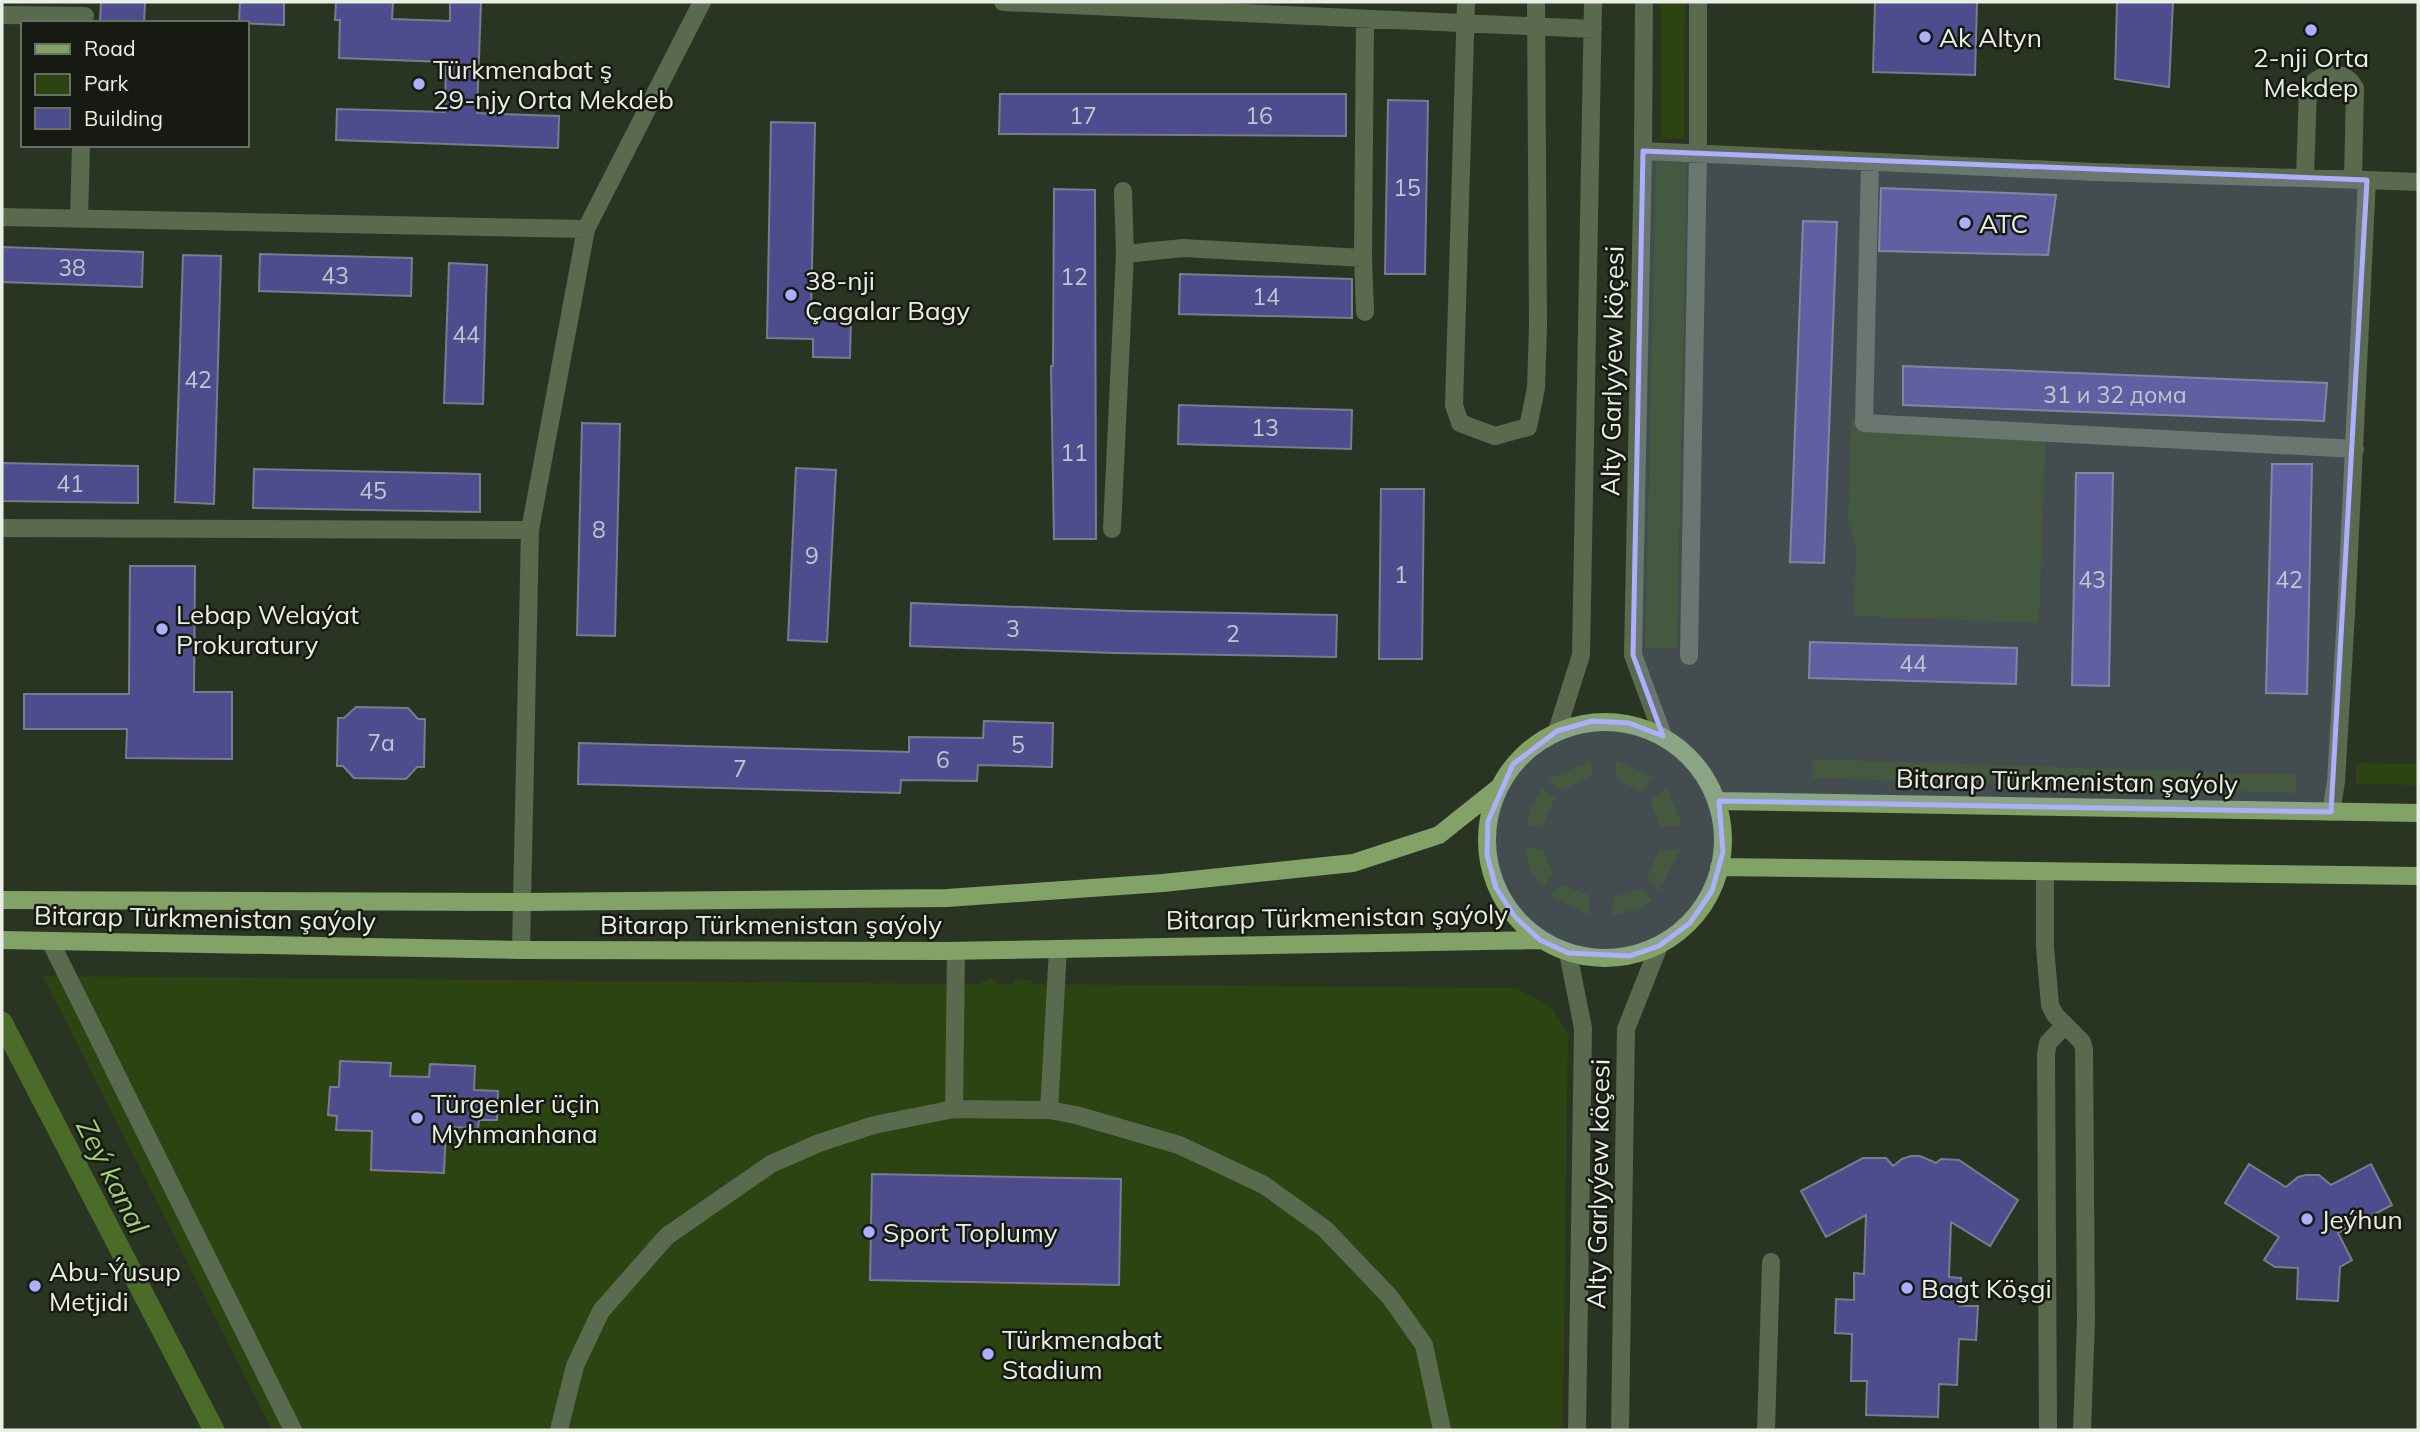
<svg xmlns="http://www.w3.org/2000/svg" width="2420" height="1432" viewBox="0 0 2420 1432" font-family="Mulish,sans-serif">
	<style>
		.green { fill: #2b4411 }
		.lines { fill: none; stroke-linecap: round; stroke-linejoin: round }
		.canal { stroke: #4a6c28; stroke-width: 21 }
		.building { fill: #4d4c8d; stroke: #7a7b8f; stroke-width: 2 }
		.minor { stroke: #5a6a4e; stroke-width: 18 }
		.major { stroke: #82a268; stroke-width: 18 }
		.marked { fill: #acaffb; fill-opacity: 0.2; stroke: #acaffb; stroke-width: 5; stroke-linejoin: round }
		.poi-dot { fill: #acaffb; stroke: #161a12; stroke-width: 2.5 }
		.labels { text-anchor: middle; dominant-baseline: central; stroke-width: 5; stroke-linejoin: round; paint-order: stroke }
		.number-label { font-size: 23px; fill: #c2c6ce }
		.poi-label { font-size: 26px; fill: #e9efe4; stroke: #161a12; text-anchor: start }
		.street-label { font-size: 26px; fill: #e9efe4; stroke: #161a12 }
		.water-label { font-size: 28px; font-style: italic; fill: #9fd173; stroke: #161a12 }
	</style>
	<rect width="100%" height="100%" fill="#2a3423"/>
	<!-- green -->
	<path class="green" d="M1661 2H1685L1684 139H1661Z
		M1656 162H1687L1677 648H1645Z
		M1851 419 2046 426 2039 623 1854 616 1856 546 1848 521Z
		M1813 759 2296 775V793L1812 778Z
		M1616 760 1654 777 1642 792 1616 779Z
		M1591 761 1592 776 1561 791 1548 779Z
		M2356 763 2418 764V785L2356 784Z
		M1667 787 1682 825 1661 827 1650 801Z
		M1543 788 1555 798 1542 827H1526L1532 805Z
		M1524 848 1543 849 1553 874 1543 888 1531 872Z
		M1681 849 1659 892 1647 877 1660 850Z
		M1562 885 1589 895V915L1549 896Z
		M1642 888 1653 900 1640 908 1611 916 1614 897Z
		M43 976 978 984 991 978 997 981 998 984H1014V979L1030 980 1035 984 1516 988 1551 1007 1568 1033 1563 1430H272Z"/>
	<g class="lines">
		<!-- canal -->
		<path class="canal" d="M2 1022 214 1430"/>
	</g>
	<!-- building -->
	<path class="building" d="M101 2H145L144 23H100Z
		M240 2H284V25L239 23Z
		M336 2H393L392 19 450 21V2H481L477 113 559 116 558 148 336 140 337 109 445 112 446 62 339 58 340 20H335Z
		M1875 2H1977L1975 75 1873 72Z
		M2117 2H2173L2169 87 2115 79Z
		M1000 94H1346V136L999 134Z
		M1388 100 1428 101 1425 274H1385Z
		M771 122 815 123 811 316 851 317 850 358 813 357V339L767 338Z
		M1881 188 2056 195 2048 255 1879 251Z
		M1054 189 1095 190 1096 539H1054L1051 366H1053Z
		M1803 221 1837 222 1824 563 1790 562Z
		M2 247 143 252 142 287 2 282Z
		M260 254 412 258 411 296 259 291Z
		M183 255 221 256 214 504 175 502Z
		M449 263 487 265 483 404 444 403Z
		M1180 274 1352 279V318L1179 314Z
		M1903 366 2327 383 2324 421 1903 405Z
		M1179 405 1352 410 1351 449 1178 444Z
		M582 423 620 424 615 636 577 635Z
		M2 463 138 466V503L2 501Z
		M2272 464H2312L2307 694 2266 693Z
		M796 468 836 470 827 642 788 640Z
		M254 469 480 474V512L253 508Z
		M2076 473H2113L2109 686 2072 685Z
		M1381 489H1424L1422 659H1379Z
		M130 566H195L194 692H232V759L126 758 127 729H24V694H129Z
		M911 603 1130 611 1337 615 1336 657 1115 653 910 646Z
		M1810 642 2017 648 2016 684 1809 678Z
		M356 707 408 708 418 719H425L424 767H417L406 779 354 778 343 766H337L338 718H344Z
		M984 721 1053 723 1052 767 978 765 977 781 901 780 900 793 578 784 579 743 909 752V737L983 738Z
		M340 1061 391 1063 390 1076 429 1077 430 1064 475 1066 474 1090 498 1091 497 1120H479L478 1128 446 1127 444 1173 371 1170 372 1131 336 1130 337 1116 328 1115 330 1087H339Z
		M1911 1156H1920L1936 1163 1941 1159 1959 1160 2018 1200 1990 1246 1951 1222 1949 1277 1961 1278 1960 1306H1978L1976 1340 1959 1339 1957 1385 1939 1384 1938 1417 1866 1415 1867 1381H1851L1852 1334 1835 1333 1836 1299 1854 1300V1273L1864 1274 1866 1215 1826 1237 1801 1191 1863 1158H1886L1893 1166 1902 1159Z
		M2249 1164 2286 1187 2298 1177 2306 1175H2319L2331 1185 2371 1164 2392 1205 2338 1233 2352 1260 2340 1267 2338 1301 2297 1299 2298 1268 2275 1267 2264 1260 2279 1237 2225 1203Z
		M872 1174 1121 1179 1119 1285 870 1280Z"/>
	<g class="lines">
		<!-- minor -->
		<path class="minor" d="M1003 2 1593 29
			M1466 2 1454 405 1460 423 1495 436 1528 427 1536 388 1538 326 1536 2
			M1644 2 1643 151 1633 655 1663 736
			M2 15 85 16
			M1643 151 2095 172 2367 180
			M1870 163 1864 423 2355 449
			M2305 178 2308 88C2321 73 2343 67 2355 88L2353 179
			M2 217 586 229
			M79 219 81 145
			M1125 254 1183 248 1363 258
			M1365 312 1363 258 1365 19
			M2 528 530 530
			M1112 529 1125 254 1123 191
			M1689 656 1698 154V2
			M1557 731 1581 655 1593 2
			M2331 812 2336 782 2346 614 2367 180 2418 182
			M2045 871V947L2050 1005 2055 1015 2082 1042 2084 1049 2086 1320 2082 1430
			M50 941 293 1430
			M1058 949 1049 1110 1076 1115 1179 1145 1264 1185 1325 1229 1390 1297 1424 1345 1442 1430
			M521 950 530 530 586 229 702 2
			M1568 953 1583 1028 1577 1430
			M954 1109 1049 1110
			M559 1430 575 1366 601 1311 667 1236 771 1164 819 1143 874 1125 954 1109 956 951
			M1620 1430 1626 1029 1659 946
			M1766 1430 1771 1262
			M2048 1430 2046 1054 2048 1043 2064 1026"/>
		<!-- major -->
		<path class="major" d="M1487 840a118 118 0 1 1 236 0a118 118 0 1 1-236 0Z
			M1716 801 2418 813
			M1719 867 2418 876
			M2 900 522 902 947 898 1163 883 1353 863 1439 835 1498 788
			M2 940 521 950 944 951 1540 940"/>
	</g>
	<!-- marked area -->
	<path class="marked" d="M1643 151 2367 180 2331 812 1719 801 1723 852 1712 891 1690 923 1659 946 1630 956 1568 953 1540 940 1515 917 1496 888 1487 855 1488 821 1513 764 1557 731 1592 721 1629 723 1663 736 1633 655Z"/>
	<!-- markers -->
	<g class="poi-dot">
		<circle cx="2311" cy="30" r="7"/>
		<circle cx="1925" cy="37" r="7"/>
		<circle cx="419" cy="84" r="7"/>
		<circle cx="1965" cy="223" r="7"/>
		<circle cx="791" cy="295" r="7"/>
		<circle cx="162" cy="629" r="7"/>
		<circle cx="417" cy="1118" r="7"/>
		<circle cx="2307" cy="1219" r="7"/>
		<circle cx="869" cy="1232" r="7"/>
		<circle cx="35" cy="1286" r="7"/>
		<circle cx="1907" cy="1288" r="7"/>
		<circle cx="988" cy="1354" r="7"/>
	</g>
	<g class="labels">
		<!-- number labels -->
		<g class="number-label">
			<text x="1083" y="115">17</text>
			<text x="1259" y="115">16</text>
			<text x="1407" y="187">15</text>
			<text x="72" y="267">38</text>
			<text x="335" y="275">43</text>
			<text x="1074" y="276">12</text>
			<text x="1266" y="296">14</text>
			<text x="466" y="334">44</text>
			<text x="198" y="379">42</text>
			<text x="2115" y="394">31 и 32 дома</text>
			<text x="1265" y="427">13</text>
			<text x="1074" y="452">11</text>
			<text x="70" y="483">41</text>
			<text x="373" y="490">45</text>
			<text x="599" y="529">8</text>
			<text x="812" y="555">9</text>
			<text x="1401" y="574">1</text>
			<text x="2092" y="579">43</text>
			<text x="2289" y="579">42</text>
			<text x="1013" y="628">3</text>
			<text x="1233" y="633">2</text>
			<text x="1913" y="663">44</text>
			<text x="381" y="742">7a</text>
			<text x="1018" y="744">5</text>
			<text x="943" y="759">6</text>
			<text x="740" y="768">7</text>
		</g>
		<!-- poi labels -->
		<g class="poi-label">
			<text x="1939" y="37">Ak Altyn</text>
			<text x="2311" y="57" text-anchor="middle">2-nji Orta<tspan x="2311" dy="30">Mekdep</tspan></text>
			<text x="433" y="69">Türkmenabat ş<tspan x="433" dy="30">29-njy Orta Mekdeb</tspan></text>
			<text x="1979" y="223">АТС</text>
			<text x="805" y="280">38-nji<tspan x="805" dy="30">Çagalar Bagy</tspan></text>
			<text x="176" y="614">Lebap Welaýat<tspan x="176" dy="30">Prokuratury</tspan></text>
			<text x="431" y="1103">Türgenler üçin<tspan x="431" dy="30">Myhmanhana</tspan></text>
			<text x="2321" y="1219">Jeýhun</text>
			<text x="883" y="1232">Sport Toplumy</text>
			<text x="49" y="1271">Abu-Ýusup<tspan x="49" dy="30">Metjidi</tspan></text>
			<text x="1921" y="1288">Bagt Köşgi</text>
			<text x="1002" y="1339">Türkmenabat<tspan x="1002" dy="30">Stadium</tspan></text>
		</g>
		<!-- street labels -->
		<g class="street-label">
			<text transform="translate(1612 371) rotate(-89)">Alty Garlyýew köçesi</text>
			<text transform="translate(2067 781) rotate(1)">Bitarap Türkmenistan şaýoly</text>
			<text transform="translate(1337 917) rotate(-1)">Bitarap Türkmenistan şaýoly</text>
			<text transform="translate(205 918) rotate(1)">Bitarap Türkmenistan şaýoly</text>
			<text x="771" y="924">Bitarap Türkmenistan şaýoly</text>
			<text transform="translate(1598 1184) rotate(-89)">Alty Garlyýew köçesi</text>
		</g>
		<!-- water labels -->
		<g class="water-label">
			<text transform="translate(113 1176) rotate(63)">Zeý kanal</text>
		</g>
	</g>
	<!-- border -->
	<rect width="2420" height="1432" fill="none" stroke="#e9efe4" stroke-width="7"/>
	<!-- legend -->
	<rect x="21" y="21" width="228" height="126" fill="#161a12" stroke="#6a6f66" stroke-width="2"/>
	<rect x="35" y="44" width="35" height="10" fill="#82a268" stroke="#6a6f66" stroke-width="2"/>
	<text x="84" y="56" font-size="21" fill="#e9efe4">Road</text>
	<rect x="35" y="74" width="35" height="21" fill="#2b4411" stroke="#6a6f66" stroke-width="2"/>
	<text x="84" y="91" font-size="21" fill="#e9efe4">Park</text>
	<rect x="35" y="108" width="35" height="21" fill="#4d4c8d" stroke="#6a6f66" stroke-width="2"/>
	<text x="84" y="126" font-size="21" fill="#e9efe4">Building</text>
</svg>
